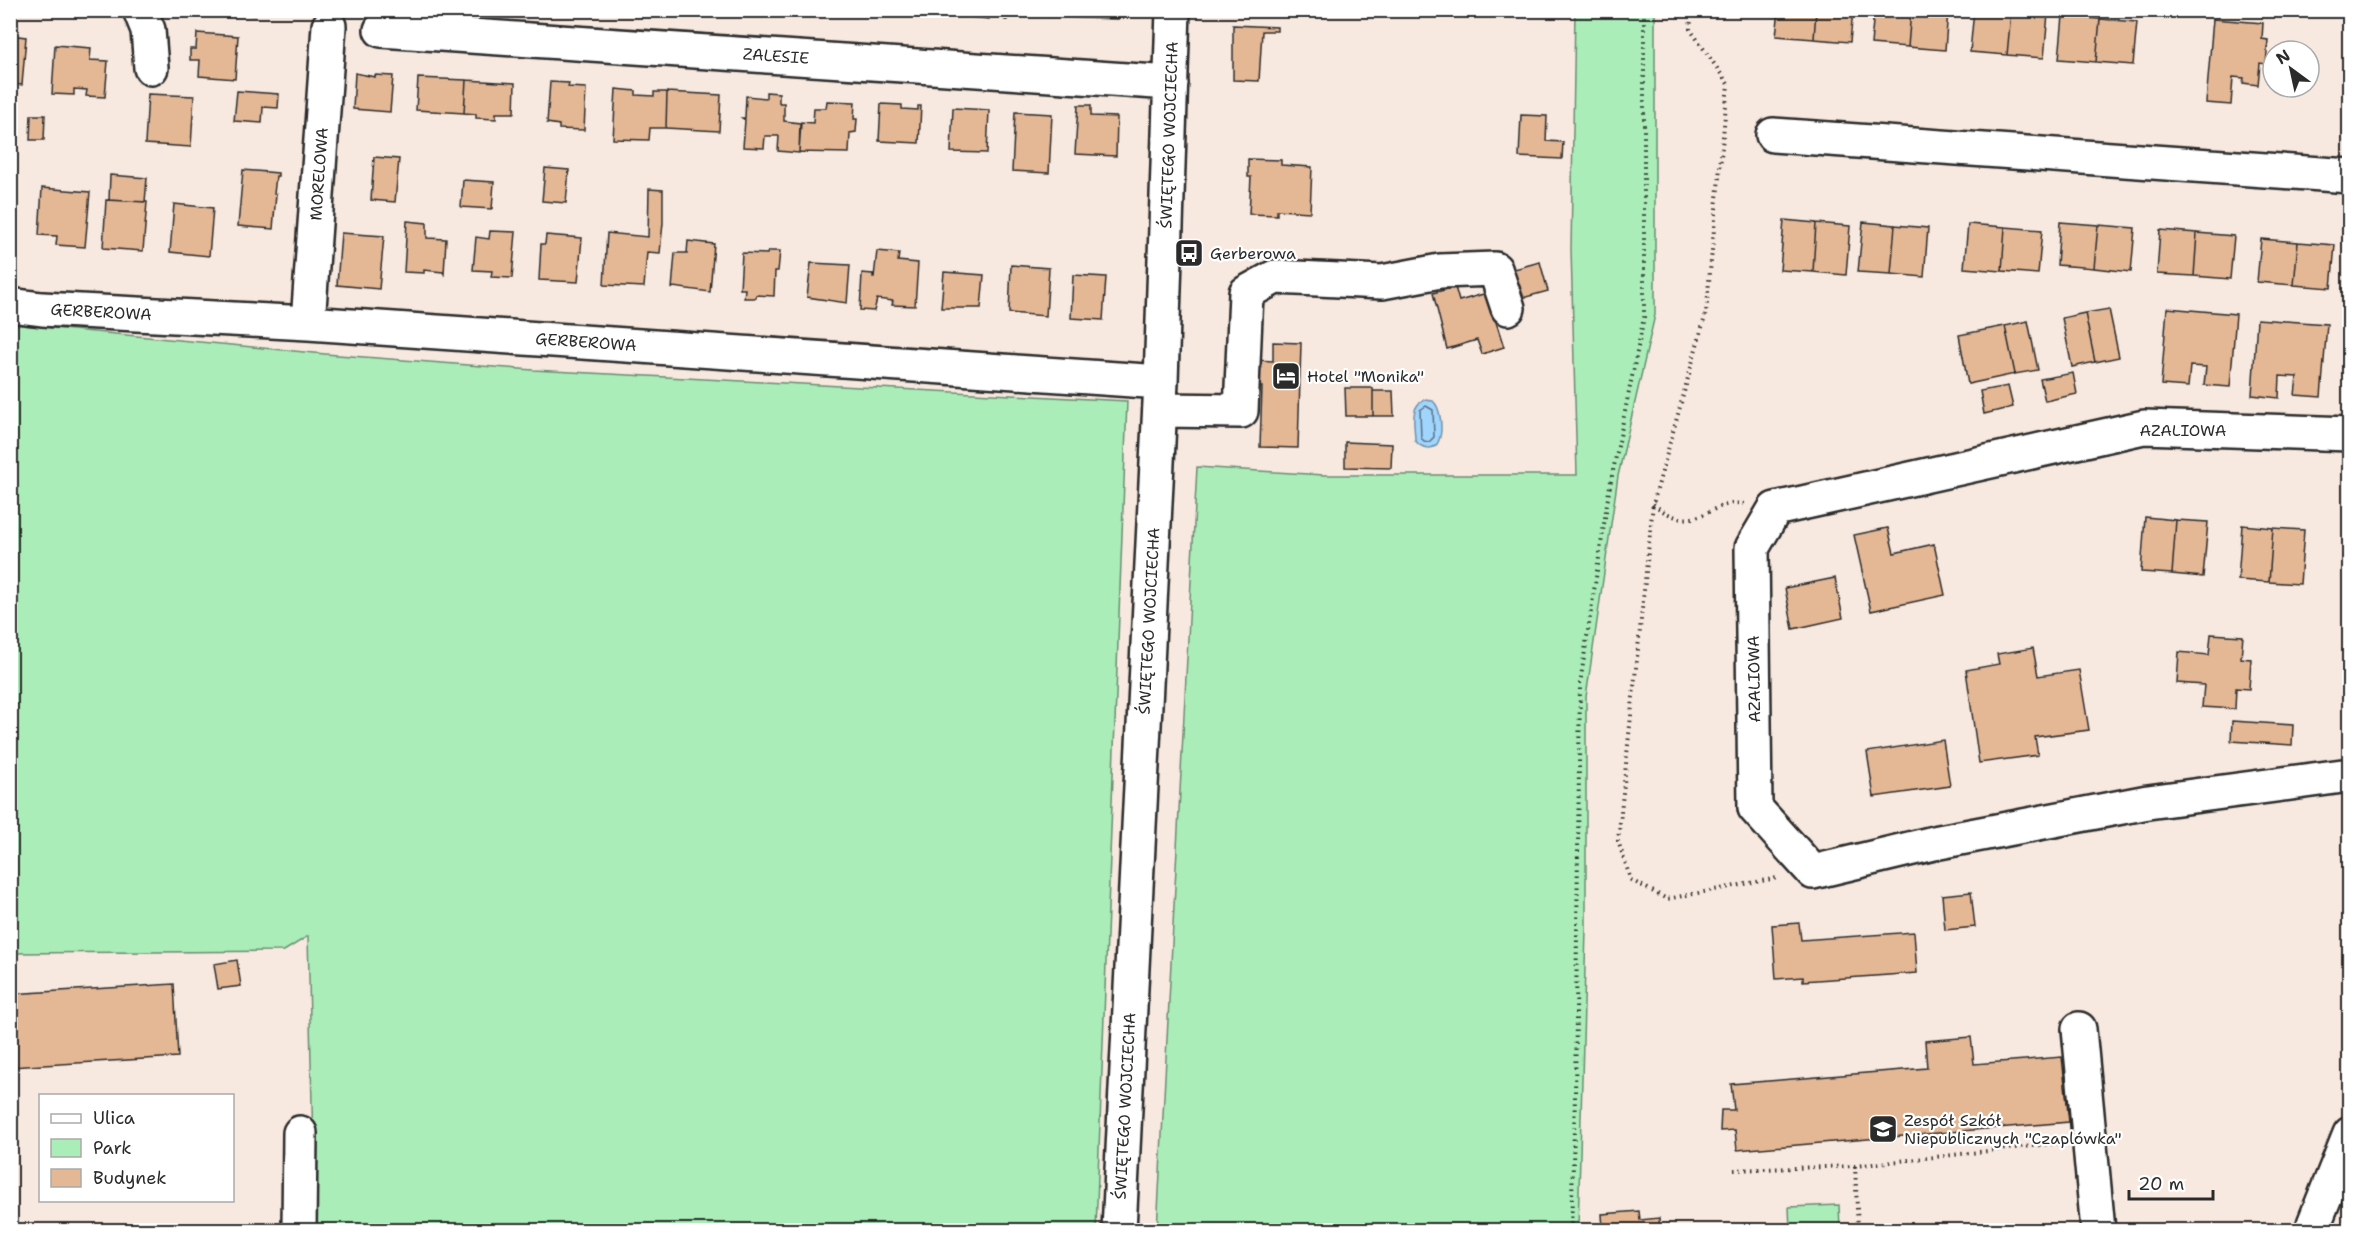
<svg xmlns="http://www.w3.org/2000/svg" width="2360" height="1241" viewBox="0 0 2360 1241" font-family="'Shantell Sans',sans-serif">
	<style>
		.green { fill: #aaedb8; stroke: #6a8c72; stroke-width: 1.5 }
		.water { fill: #a0d5fe; stroke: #7191aa; stroke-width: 1.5 }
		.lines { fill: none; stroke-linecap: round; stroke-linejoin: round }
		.shore { stroke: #5a6f7f; stroke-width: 1.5 }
		.building { fill: #e4b795; stroke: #2b2b2b; stroke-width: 1.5 }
		.minor-casing { stroke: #2b2b2b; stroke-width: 38 }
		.path { stroke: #2b2b2b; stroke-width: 4; stroke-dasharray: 1.5 4.5; stroke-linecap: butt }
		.minor { stroke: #fff; stroke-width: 33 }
		.labels { text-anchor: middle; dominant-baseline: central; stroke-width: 4.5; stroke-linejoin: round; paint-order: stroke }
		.street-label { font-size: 16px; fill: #2b2b2b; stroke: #fff }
		.poi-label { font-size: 16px; fill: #2b2b2b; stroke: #fff; text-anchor: start }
	</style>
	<rect width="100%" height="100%" fill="#f7e9df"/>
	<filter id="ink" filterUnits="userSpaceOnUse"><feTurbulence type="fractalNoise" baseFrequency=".0167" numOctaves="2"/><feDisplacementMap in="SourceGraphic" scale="12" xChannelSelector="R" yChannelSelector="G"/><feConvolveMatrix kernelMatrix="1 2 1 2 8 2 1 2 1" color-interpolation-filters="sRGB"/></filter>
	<g filter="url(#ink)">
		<!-- green -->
		<path class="green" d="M1575 11H1655V315L1618 476 1586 697V929L1578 1230H1157L1197 467 1324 475H1577L1571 249Z
			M10 324 325 354 533 370 1127 401 1096 1230H315L308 936 284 951 11 953Z
			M1839 1205 1840 1230H1790L1789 1207Z"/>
		<!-- water -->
		<path class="water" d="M1424 400 1433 401C1441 408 1443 430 1439 440 1435 452 1421 449 1415 440 1415 427 1409 406 1424 400Z"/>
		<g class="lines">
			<!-- shore -->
			<path class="shore" d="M1426 406 1433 410 1434 437 1429 442 1424 441 1421 438 1420 410Z"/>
		</g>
		<!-- building -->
		<path class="building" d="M206 10H256L255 15Z
			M932 10H969V17L931 15Z
			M969 10H1007V20H1005V16L989 15V19L969 17Z
			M1046 10H1082V18L1046 16Z
			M1082 10H1118V19L1082 18Z
			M1779 10H1816L1814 39 1776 36Z
			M1816 10H1853L1850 42 1814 39Z
			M1874 10H1911L1908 47 1871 44Z
			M1911 10H1948L1945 50 1908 47Z
			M1974 10 2011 12 2007 55 1970 52Z
			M2011 12 2048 14 2044 58 2007 55Z
			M2063 16 2100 19 2096 62 2059 59Z
			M2100 19 2137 22 2133 65 2096 62Z
			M2213 19 2263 23 2262 39 2268 40 2266 64 2260 63 2258 85 2243 83 2244 78 2233 77 2231 105 2206 103Z
			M1233 25 1277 27V31H1262L1259 81 1233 80Z
			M197 33 238 36 235 79 199 76 200 60H190V49H196Z
			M10 35 26 37 22 85 10 84Z
			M55 45 91 48 90 60 108 61 105 97 86 96 87 90 74 89V95L52 94Z
			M355 73 375 77V75L393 76 390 112 353 109Z
			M418 78 466 80 464 113 416 110Z
			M466 80 515 83 514 113H496V119L476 118V114L464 113Z
			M550 82 569 83 568 87 586 88 584 130 559 129V125L547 123Z
			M616 89 636 91V95L654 96V92H667L666 128H650L649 140 613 139Z
			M237 91 279 94 278 108 263 107 262 123 234 121Z
			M667 92 721 95 719 131 666 128Z
			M766 92 779 93V103H784V121L800 123 799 153 778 151 779 136H765L764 148 743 147 745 120 742 118H745L746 96 766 98Z
			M148 94 194 96 191 147 145 144Z
			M827 101 855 102 854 119H857L856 132 850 133 849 153 799 152 801 122 813 123 814 108H826Z
			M881 104 902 105V109L918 110V106H921L919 143 879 141Z
			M1078 105H1091V116L1117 117 1116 156 1075 154Z
			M953 108 989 110 987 153 951 152Z
			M1015 112 1052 114 1049 173 1012 171Z
			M31 115H45L44 140H30Z
			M1521 115 1547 116 1546 141 1563 142 1562 159 1519 157Z
			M374 157 399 159 395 202 371 200Z
			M1248 159 1281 160V165L1312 167 1310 212 1277 210V215L1249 214 1251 177H1248Z
			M545 168 569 170 566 203 542 201Z
			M243 170 278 173V176H276L274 194H276L273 229 238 226Z
			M110 175 147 178 145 202 109 200Z
			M463 180 494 182 492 209 461 207Z
			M42 188 90 192 85 247 56 245 57 236 39 235Z
			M649 189 663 190V223L660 253 647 252 644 287 604 285 607 233 648 237Z
			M106 200 147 202 143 251 103 248Z
			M174 204 213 208 209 256 170 252Z
			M1784 220 1816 223 1813 272 1780 270Z
			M407 221 427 223V238L446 239 444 274 443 272 424 270V273L404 272Z
			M1863 222 1895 225 1891 274 1858 272Z
			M2060 222 2098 225 2094 268 2057 265Z
			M1816 223 1850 226 1846 275 1813 272Z
			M1968 224 2005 227 2002 271 1964 268Z
			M1895 225 1928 228 1924 277 1891 274Z
			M2098 225 2135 228 2131 272 2094 268Z
			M2005 227 2042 230 2038 274 2002 271Z
			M2160 230 2197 233 2194 276 2157 274Z
			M490 231 516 232 512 278 491 277 492 271 473 270 476 237 489 239Z
			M341 233 384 236 379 289 337 285Z
			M2197 233 2234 236 2230 279 2194 276Z
			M546 235 582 238 578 282 539 280 541 244H545Z
			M2261 239 2298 242 2294 285 2257 282Z
			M688 241 714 244 710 292 673 287 672 289 675 253H687Z
			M2298 242 2335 245 2331 288 2294 285Z
			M768 251H780L778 271H775L774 296 756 295V298H744L745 289H740L742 253 767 254Z
			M877 251 899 253 898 261 918 263 915 306 892 305 893 301 877 299 874 311 860 310 862 273 873 274V277H874Z
			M1540 262 1548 291 1515 300 1507 271Z
			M811 263 850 265 847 303 807 297Z
			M1011 265 1049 268 1046 316 1009 313Z
			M944 272 984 275 981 308H941Z
			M1073 275 1106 277 1103 320 1071 318Z
			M1455 287 1459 301 1487 293 1497 318 1495 319 1504 347 1482 354 1477 340 1447 349 1433 293Z
			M2167 308 2236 314 2230 387 2204 385 2206 367 2190 366 2188 387 2161 385Z
			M2109 309 2119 357 2095 362 2085 313Z
			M2085 313 2095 362 2072 367 2062 318Z
			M2257 319 2327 324 2321 397 2295 395 2297 377 2280 376 2279 398 2252 395Z
			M2028 321 2038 370 2015 374 2005 326Z
			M2005 326 2015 374 1968 384 1959 335Z
			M1273 342 1301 343 1298 448 1260 447 1262 387H1254L1255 360 1273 361Z
			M2073 373 2077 394 2045 401 2040 379Z
			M2008 386 2013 407 1984 414 1980 391Z
			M1345 388H1373V416H1346Z
			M1373 391H1393L1394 416H1373Z
			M1345 442 1392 444 1391 468 1345 467Z
			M2145 517 2176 520 2172 574 2141 572Z
			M2176 520 2208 522 2203 577 2172 574Z
			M2242 525 2273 528 2269 582 2238 580Z
			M1888 528 1894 553 1934 544 1945 595 1871 611 1854 535Z
			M2273 528 2304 530 2300 584 2269 582Z
			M1835 578 1843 618 1793 629 1785 588Z
			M2211 634 2243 636 2241 658 2251 659 2249 689 2236 688 2235 709 2202 707 2204 685 2177 683 2179 652 2209 655Z
			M2033 648 2038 676 2079 670 2089 730 2035 737 2038 755 1979 763 1966 670 1999 664 1997 654Z
			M2232 721 2293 725 2292 745 2231 741Z
			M1943 740 1950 786 1874 797 1867 752Z
			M1971 892 1975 927 1945 930 1942 895Z
			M1799 923 1801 940 1914 932 1917 973 1803 981V977L1776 979 1772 925Z
			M237 960 241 986 218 989 214 964Z
			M174 984 178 1057 10 1067V994Z
			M1971 1037 1974 1064 2062 1057 2069 1122 1737 1150 1735 1130 1720 1131 1721 1110H1734L1731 1084 1927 1068 1925 1041Z
			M1639 1211 1640 1220 1659 1218 1660 1230H1603L1602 1214Z"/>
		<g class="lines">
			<!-- minor casing -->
			<g class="minor-casing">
				<path id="minor" d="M140 10 148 30 151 68
					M381 30 1171 83
					M1773 135 2350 176
					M10 305 42 309 308 323 1161 382
					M308 323 329 26
					M1160 410 1241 411 1246 293 1275 277 1382 282 1440 271 1495 269 1508 308
					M2350 434 2144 427 1775 509 1752 548 1755 808 1813 872 1934 843 2148 802 2350 775
					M2079 1029 2098 1230
					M299 1230 300 1133
					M1119 1230 1161 382 1173 10
					M2314 1230V1224L2350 1134"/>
			</g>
			<!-- path -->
			<path class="path" d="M1692 10 1690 29 1728 84 1706 313 1653 504 1618 841 1631 880 1667 899 1777 878
				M1653 504C1698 539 1706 499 1744 504
				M1855 1166 1858 1230
				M1734 1170 1855 1166 2059 1143
				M1571 1230 1575 1097 1580 684 1609 491 1644 317V10"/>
			<!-- minor -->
			<use href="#minor" class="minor"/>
		</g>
	</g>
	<!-- icons -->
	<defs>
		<g id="bus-square" transform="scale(1.5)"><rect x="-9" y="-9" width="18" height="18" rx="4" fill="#2b2b2b" stroke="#fff"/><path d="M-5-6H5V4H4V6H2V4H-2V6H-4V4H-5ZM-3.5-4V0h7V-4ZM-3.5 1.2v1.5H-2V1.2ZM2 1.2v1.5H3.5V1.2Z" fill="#fff"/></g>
		<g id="hotel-square" transform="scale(1.5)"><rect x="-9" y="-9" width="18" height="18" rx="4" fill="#2b2b2b" stroke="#fff"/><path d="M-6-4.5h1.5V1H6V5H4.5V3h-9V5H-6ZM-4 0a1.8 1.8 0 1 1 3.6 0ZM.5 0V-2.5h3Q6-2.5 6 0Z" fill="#fff"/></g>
		<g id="university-square" transform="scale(1.5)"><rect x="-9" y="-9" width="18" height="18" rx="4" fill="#2b2b2b" stroke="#fff"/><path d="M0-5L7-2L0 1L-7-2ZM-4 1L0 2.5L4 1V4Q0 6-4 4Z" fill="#fff"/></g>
	</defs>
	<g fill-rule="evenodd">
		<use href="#bus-square" x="1189" y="253"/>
		<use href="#hotel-square" x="1286" y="376"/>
		<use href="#university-square" x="1883" y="1129"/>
	</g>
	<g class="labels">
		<!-- street labels -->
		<g class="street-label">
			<text transform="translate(776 56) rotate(4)">ZALESIE</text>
			<text transform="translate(1169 135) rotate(-88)">ŚWIĘTEGO WOJCIECHA</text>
			<text transform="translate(319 174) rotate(-86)">MORELOWA</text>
			<text transform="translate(101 312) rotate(3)">GERBEROWA</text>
			<text transform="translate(586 342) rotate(4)">GERBEROWA</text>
			<text x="2183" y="430">AZALIOWA</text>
			<text transform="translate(1149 621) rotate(-87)">ŚWIĘTEGO WOJCIECHA</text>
			<text transform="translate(1754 679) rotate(-91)">AZALIOWA</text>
			<text transform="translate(1125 1106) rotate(-87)">ŚWIĘTEGO WOJCIECHA</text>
		</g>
		<!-- poi labels -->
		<g class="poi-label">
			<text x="1210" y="253">Gerberowa</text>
			<text x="1307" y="376">Hotel "Monika"</text>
			<text x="1904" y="1120">Zespół Szkół<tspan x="1904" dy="18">Niepublicznych "Czaplówka"</tspan></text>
		</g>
	</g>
	<!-- margin -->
	<rect width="2360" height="1241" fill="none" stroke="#fff" stroke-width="36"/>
	<rect x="18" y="18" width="2324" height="1205" fill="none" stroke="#2b2b2b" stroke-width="2" filter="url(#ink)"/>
	<!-- legend -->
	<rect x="39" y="1094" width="195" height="108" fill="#ffffff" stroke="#aaaaaa" stroke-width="1.5"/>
	<rect x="51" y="1114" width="30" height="9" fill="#ffffff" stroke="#aaaaaa" stroke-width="1.5"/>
	<text x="93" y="1124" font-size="18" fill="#2b2b2b">Ulica</text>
	<rect x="51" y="1139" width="30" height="18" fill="#aaedb8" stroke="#aaaaaa" stroke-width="1.5"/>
	<text x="93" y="1154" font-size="18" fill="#2b2b2b">Park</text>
	<rect x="51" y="1169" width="30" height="18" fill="#e4b795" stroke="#aaaaaa" stroke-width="1.5"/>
	<text x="93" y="1184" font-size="18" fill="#2b2b2b">Budynek</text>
	<!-- north arrow -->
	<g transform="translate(2291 69) rotate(327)"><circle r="28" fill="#ffffff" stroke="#aaaaaa" stroke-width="1.5"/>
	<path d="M0-4.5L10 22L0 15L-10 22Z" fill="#2b2b2b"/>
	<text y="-9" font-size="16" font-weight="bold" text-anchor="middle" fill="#2b2b2b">N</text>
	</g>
	<!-- scale -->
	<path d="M2129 1190v9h84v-9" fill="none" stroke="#2b2b2b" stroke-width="3"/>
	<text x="2138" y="1190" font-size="18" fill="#2b2b2b" stroke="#ffffff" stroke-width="4.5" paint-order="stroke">20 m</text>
</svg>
